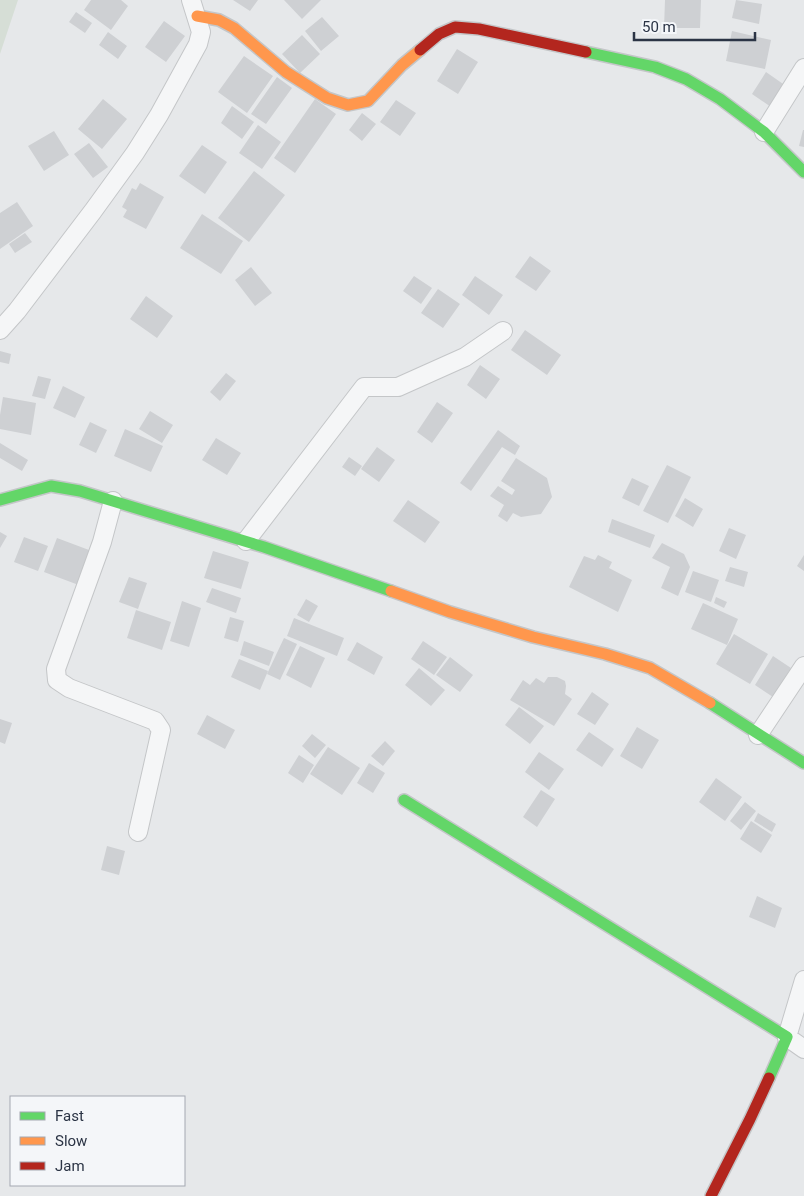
<svg xmlns="http://www.w3.org/2000/svg" width="804" height="1196" viewBox="0 0 804 1196" font-family="Roboto,sans-serif">
	<style>
		.green { fill: #d6ded6 }
		.building { fill: #ced0d3 }
		.lines { fill: none; stroke-linecap: round; stroke-linejoin: round }
		.street-casing { stroke: #c4c6c8; stroke-width: 20 }
		.fast-casing { stroke: #c4c6c8; stroke-width: 14 }
		.slow-casing { stroke: #c4c6c8; stroke-width: 14 }
		.jam-casing { stroke: #c4c6c8; stroke-width: 14 }
		.street { stroke: #f5f6f7; stroke-width: 18 }
		.fast { stroke: #63d668; stroke-width: 11 }
		.slow { stroke: #ff974d; stroke-width: 11 }
		.jam { stroke: #b3261e; stroke-width: 11 }
	</style>
	<rect width="100%" height="100%" fill="#e6e8ea"/>
	<!-- green -->
	<path class="green" d="M0 0H18L0 54Z"/>
	<!-- building -->
	<path class="building" d="M91 0H121L128 6 111 30 84 10Z
		M233 0H258L250 11Z
		M284 0H321L302 19Z
		M665 0H701L700 28H664Z
		M736 0 762 4 759 24 732 18Z
		M76 12 92 23 85 33 69 22Z
		M322 17 339 36 321 51 305 31Z
		M164 21 185 36 166 62 145 47Z
		M732 31 771 40 765 69 726 61Z
		M108 32 127 46 118 59 99 45Z
		M302 35 320 54 300 73 282 54Z
		M457 49 478 62 458 94 437 81Z
		M244 56 273 76 247 113 218 92Z
		M766 72 786 86 771 107 752 94Z
		M277 77 292 88 266 124 251 114Z
		M103 99 127 119 102 149 78 129Z
		M315 99 336 114 295 173 274 158Z
		M396 100 416 113 400 136 380 122Z
		M232 106 254 122 242 139 221 123Z
		M362 113 376 124 362 141 349 130Z
		M258 125 281 142 262 169 239 153Z
		M803 130H804V147L799 146Z
		M54 131 69 155 44 171 28 146Z
		M89 143 108 167 93 178 74 154Z
		M202 145 227 162 205 194 179 176Z
		M254 171 285 195 249 242 218 218Z
		M140 183 164 197 146 229 123 217 127 210 122 207 132 188 136 190Z
		M17 202 33 226 0 249V213Z
		M202 214 243 241 221 274 180 248Z
		M25 233 32 242 15 253 9 244Z
		M530 256 551 271 536 291 515 277Z
		M251 267 272 293 255 306 235 280Z
		M414 276 432 288 421 304 403 291Z
		M475 276 503 295 489 315 462 295Z
		M438 289 460 304 443 328 421 313Z
		M146 296 173 316 157 338 130 319Z
		M525 330 561 355 547 375 511 350Z
		M0 351 11 354 9 364 0 362Z
		M480 365 500 379 486 399 467 385Z
		M226 373 236 381 220 401 210 392Z
		M38 376 51 379 45 399 32 396Z
		M63 386 85 397 75 418 53 408Z
		M3 397 36 403 31 435 0 429V415Z
		M437 402 453 413 432 443 417 432Z
		M150 411 173 425 162 443 139 429Z
		M90 422 107 430 96 453 79 445Z
		M125 429 163 446 151 472 114 456Z
		M498 430 520 446 515 455 502 447 471 491 460 483Z
		M216 438 241 453 227 475 202 460Z
		M0 443 28 460 22 471 0 458Z
		M377 447 395 460 379 482 361 469Z
		M349 457 362 466 355 476 342 467Z
		M516 458 547 478 552 497 541 514 521 517 513 513 507 522 498 516 504 505 490 496 498 486 512 495 515 490 501 481Z
		M667 465 691 477 668 523 643 511Z
		M632 478 649 486 639 506 622 498Z
		M685 498 703 509 693 527 675 516Z
		M408 500 440 522 425 543 393 521Z
		M612 519 655 535 650 548 608 532Z
		M729 528 746 535 736 559 719 551Z
		M0 532 7 536 0 548Z
		M24 537 48 546 38 571 14 562Z
		M57 538 97 553 84 587 44 572Z
		M662 543 684 554 690 567 678 596 661 588 670 567 652 558Z
		M213 551 249 562 241 589 204 578Z
		M598 555 612 562 609 568 632 580 618 612 569 587 584 556 595 560Z
		M804 555V571L797 566Z
		M730 567 748 572 744 587 725 581Z
		M693 571 719 580 711 602 685 592Z
		M129 577 147 583 138 609 119 602Z
		M212 588 241 598 236 613 206 602Z
		M716 597 727 602 724 608 714 603Z
		M306 599 318 606 309 622 297 615Z
		M182 601 201 608 189 647 170 641Z
		M703 603 738 619 727 645 691 629Z
		M136 610 171 622 162 650 127 638Z
		M230 617 244 621 238 642 224 638Z
		M294 618 344 638 337 656 287 636Z
		M734 634 768 654 750 684 716 664Z
		M284 638 297 644 280 680 267 674Z
		M244 641 274 652 269 666 240 655Z
		M423 641 447 657 434 675 411 659Z
		M357 642 383 657 374 675 347 660Z
		M300 646 325 658 311 688 286 675Z
		M773 656 791 668 773 697 755 685Z
		M450 657 473 675 460 692 436 675Z
		M239 659 268 671 260 690 231 677Z
		M419 668 445 690 431 706 405 685Z
		M548 677H557L565 681 566 686 565 694 572 699 554 726 510 700 523 680 530 685 536 678 544 683Z
		M592 692 609 704 595 725 577 714Z
		M519 707 544 726 530 744 505 725Z
		M207 715 235 730 225 749 197 734Z
		M0 719 12 723 5 744 0 742Z
		M637 727 659 740 642 769 620 756Z
		M589 732 614 749 602 767 576 750Z
		M312 734 326 745 315 758 302 746Z
		M385 741 395 751 383 766 371 756Z
		M328 747 360 768 342 795 310 774Z
		M539 752 564 769 549 790 525 772Z
		M299 755 314 765 303 783 288 773Z
		M369 763 385 773 373 793 357 783Z
		M716 778 742 797 725 821 699 802Z
		M541 790 555 799 537 827 523 817Z
		M745 802 756 811 741 830 730 821Z
		M758 813 776 824 772 832 754 821Z
		M751 821 772 835 761 853 740 839Z
		M107 846 125 851 119 875 101 870Z
		M757 896 782 908 775 928 749 917Z"/>
	<g class="lines">
		<!-- street casing -->
		<g class="street-casing">
			<path id="street" d="M764 132 804 68
				M0 330 17 311 93 211 135 153 159 115 198 44 201 32 191 0
				M113 501 102 542 56 669 57 680 69 688 155 721 161 730 138 832
				M246 541 364 387H398L465 357 503 331
				M758 735 804 666
				M804 980 787 1037 804 1049"/>
		</g>
		<!-- fast casing -->
		<g class="fast-casing">
			<path id="fast" d="M586 52 655 67 686 79 720 99 764 132 804 172
				M0 500 51 486 80 491 264 547 391 591
				M710 703 804 763
				M404 800 787 1037 769 1078"/>
		</g>
		<!-- slow casing -->
		<g class="slow-casing">
			<path id="slow" d="M197 16 219 20 234 28 286 72 327 98 348 105 368 101 402 65 420 50
				M391 591 450 612 533 637 605 654 650 668 710 703"/>
		</g>
		<!-- jam casing -->
		<g class="jam-casing">
			<path id="jam" d="M420 50 439 34 455 27 479 29 586 52
				M711 1196 750 1119 769 1078"/>
		</g>
		<!-- street -->
		<use href="#street" class="street"/>
		<!-- fast -->
		<use href="#fast" class="fast"/>
		<!-- slow -->
		<use href="#slow" class="slow"/>
		<!-- jam -->
		<use href="#jam" class="jam"/>
	</g>
	<!-- legend -->
	<rect x="10" y="1096" width="175" height="90" fill="#f4f6f9" stroke="#a4a8b1"/>
	<rect x="20" y="1112" width="25" height="8" fill="#63d668" stroke="#a4a8b1"/>
	<text x="55" y="1121" font-size="15" fill="#2b3445">Fast</text>
	<rect x="20" y="1137" width="25" height="8" fill="#ff974d" stroke="#a4a8b1"/>
	<text x="55" y="1146" font-size="15" fill="#2b3445">Slow</text>
	<rect x="20" y="1162" width="25" height="8" fill="#b3261e" stroke="#a4a8b1"/>
	<text x="55" y="1171" font-size="15" fill="#2b3445">Jam</text>
	<!-- scale -->
	<path d="M634 32v8h121v-8" fill="none" stroke="#2b3445" stroke-width="2.5"/>
	<text x="642" y="32" font-size="15" fill="#2b3445" stroke="#f4f6f9" stroke-width="4" paint-order="stroke">50 m</text>
</svg>
